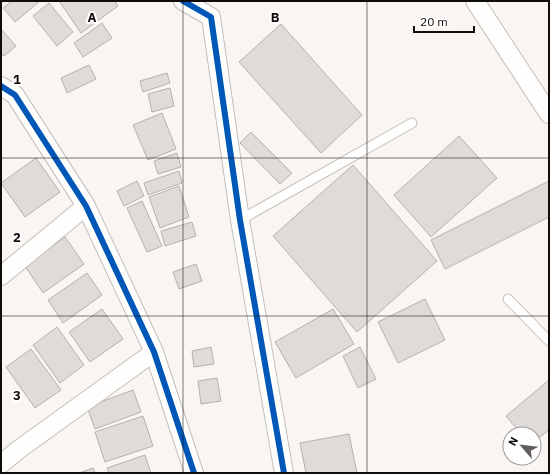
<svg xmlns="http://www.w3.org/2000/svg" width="550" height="474" viewBox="0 0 550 474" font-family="'IBM Plex Sans',sans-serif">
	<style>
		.building { fill: #e0dbd8; stroke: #b6b1ae }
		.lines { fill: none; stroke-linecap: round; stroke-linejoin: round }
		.lane-casing { stroke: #c4bfbc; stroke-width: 11 }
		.street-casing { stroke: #c4bfbc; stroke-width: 20 }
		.lane { stroke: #fefefd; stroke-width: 9 }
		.street { stroke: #fefefd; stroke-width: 18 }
		.cycleway-casing { stroke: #fff; stroke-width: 8 }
		.cycleway { stroke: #0057b8; stroke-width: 6 }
		.grid { fill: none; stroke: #110c09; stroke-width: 1; stroke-opacity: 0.55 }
		.grid-label { font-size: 13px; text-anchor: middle; font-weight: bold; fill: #110c09; stroke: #fff; stroke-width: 4; stroke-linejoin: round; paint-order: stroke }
	</style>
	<rect width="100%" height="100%" fill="#faf5f2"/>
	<!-- building -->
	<path class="building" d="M12 1H40L15 22 3 8Z
		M59 1H115L118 6 81 33Z
		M49 3 73 32 57 46 33 16Z
		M102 23 112 38 83 57 74 43Z
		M281 24 362 115 321 153 239 62Z
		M1 29 16 46 4 56 1 53Z
		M89 65 96 79 67 93 61 78Z
		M167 73 170 83 143 92 140 81Z
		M170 88 174 106 152 112 148 94Z
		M162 113 176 149 148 160 133 125Z
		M251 132 292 173 280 184 240 143Z
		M459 136 497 178 431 237 394 195Z
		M177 153 181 167 158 174 154 161Z
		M36 158 60 192 25 217 1 183Z
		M353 165 437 261 357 332 273 236Z
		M179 171 182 183 148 195 144 183Z
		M137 181 144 196 124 206 117 191Z
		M549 181V217L445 269 431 240Z
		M179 186 189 217 160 228 149 197Z
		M142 201 162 246 147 252 127 208Z
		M192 222 196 236 165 246 161 231Z
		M65 237 84 264 43 293 25 266Z
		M196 264 202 281 179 289 173 272Z
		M87 273 102 295 63 323 48 300Z
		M425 299 445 340 398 363 378 322Z
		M102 309 123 339 90 362 69 332Z
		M333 309 354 344 296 378 275 342Z
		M57 327 84 365 60 383 33 345Z
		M211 347 214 364 194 367 192 351Z
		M360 347 376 379 358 388 343 356Z
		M31 349 61 390 35 408 6 367Z
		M217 378 221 401 201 404 198 381Z
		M549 380V430L534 442V434H521L506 416Z
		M133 390 141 412 95 429 87 407Z
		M143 416 153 446 105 462 95 432Z
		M349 434 357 473H306L300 443Z
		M145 455 151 473H109L107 468Z
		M93 468 95 473H79Z"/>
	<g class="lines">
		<!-- lane casing -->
		<g class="lane-casing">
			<path id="lane" d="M240 220 412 123
				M508 299 549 341"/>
		</g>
		<!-- street casing -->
		<g class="street-casing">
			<path id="street" d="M183 1 211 17 240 220 284 473
				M475 1 549 114
				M1 86 15 95 86 206 154 352 194 473
				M1 276 86 206
				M1 464 18 450 154 352"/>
		</g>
		<!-- lane -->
		<use href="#lane" class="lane"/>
		<!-- street -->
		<use href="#street" class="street"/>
		<!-- cycleway casing -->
		<g class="cycleway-casing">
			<path id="cycleway" d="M183 1 211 17 240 220 284 473
				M1 86 15 95 86 206 154 352 194 473"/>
		</g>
		<!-- cycleway -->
		<use href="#cycleway" class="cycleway"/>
	</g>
	<!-- grid -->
	<path class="grid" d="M183 1V473M367 1V473M1 158H549M1 316H549"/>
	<g class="grid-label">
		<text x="92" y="22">A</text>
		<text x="275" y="22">B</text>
		<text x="17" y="84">1</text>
		<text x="17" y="242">2</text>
		<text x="17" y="400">3</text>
	</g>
	<!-- border -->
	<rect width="550" height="474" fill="none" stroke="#110c09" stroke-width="4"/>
	<!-- north arrow -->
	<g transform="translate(522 446) rotate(298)"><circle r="19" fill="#ffffff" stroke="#a09e9d"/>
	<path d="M0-3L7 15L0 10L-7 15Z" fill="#635e5b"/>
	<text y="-6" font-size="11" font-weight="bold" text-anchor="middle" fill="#110c09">N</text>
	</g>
	<!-- scale -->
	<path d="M414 26v6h60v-6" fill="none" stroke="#110c09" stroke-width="2"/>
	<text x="420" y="26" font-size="12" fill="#110c09" stroke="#ffffff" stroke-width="3" paint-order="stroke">20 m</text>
</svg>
